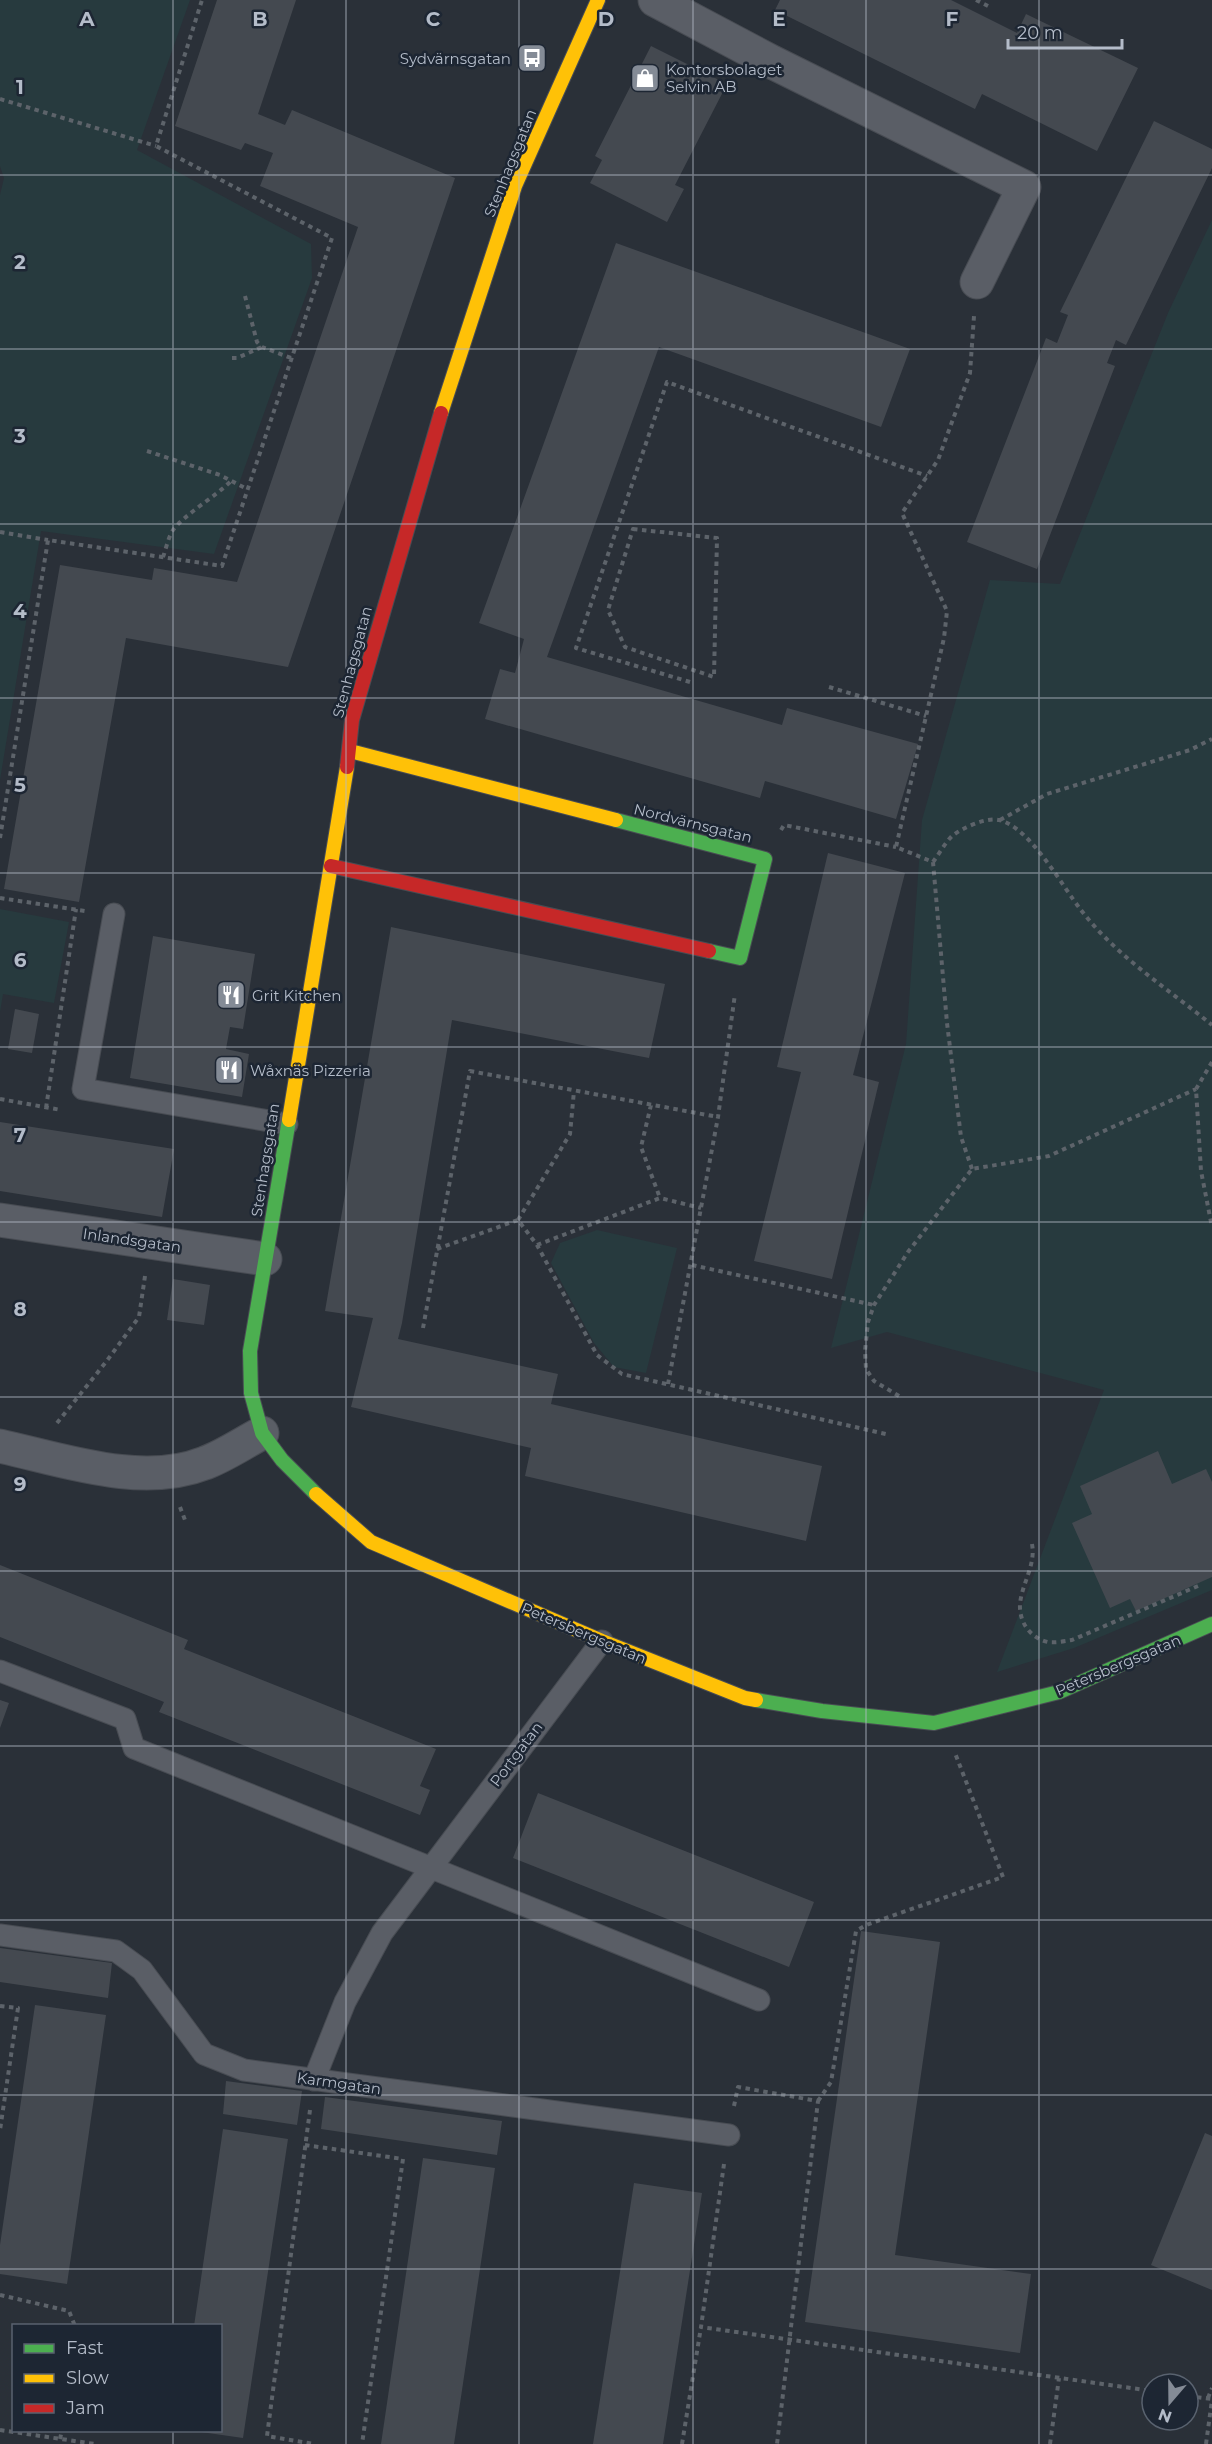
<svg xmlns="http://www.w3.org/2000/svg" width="1212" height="2444" viewBox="0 0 1212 2444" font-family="Montserrat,sans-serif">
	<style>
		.green { fill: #273a3e }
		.building { fill: #444950 }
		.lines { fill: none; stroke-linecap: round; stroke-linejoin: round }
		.lane-casing { stroke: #484c53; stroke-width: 23 }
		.street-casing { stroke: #484c53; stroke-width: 35 }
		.fast-casing { stroke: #484c53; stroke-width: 16 }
		.slow-casing { stroke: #484c53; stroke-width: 16 }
		.jam-casing { stroke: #484c53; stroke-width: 16 }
		.path { stroke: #5d636a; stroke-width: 4; stroke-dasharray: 4.5 4.5; stroke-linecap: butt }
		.lane { stroke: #5a5e66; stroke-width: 21 }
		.street { stroke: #5a5e66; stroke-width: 33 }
		.fast { stroke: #4caf50; stroke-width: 14 }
		.slow { stroke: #ffc107; stroke-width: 14 }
		.jam { stroke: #c62828; stroke-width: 14 }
		.grid { fill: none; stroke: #b4bcc9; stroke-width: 1.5; stroke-opacity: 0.55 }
		.labels { text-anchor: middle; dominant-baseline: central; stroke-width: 5; stroke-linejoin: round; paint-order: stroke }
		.poi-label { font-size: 15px; fill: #b4bcc9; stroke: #1d2633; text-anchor: start }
		.street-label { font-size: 15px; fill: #b4bcc9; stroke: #1d2633 }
		.grid-label { font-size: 20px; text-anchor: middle; font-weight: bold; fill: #b4bcc9; stroke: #1d2633; stroke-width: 5; stroke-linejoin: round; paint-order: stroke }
	</style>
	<rect width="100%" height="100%" fill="#2a3038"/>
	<!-- green -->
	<path class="green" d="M0 0H190L137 150 311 244 312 278 214 554 41 531 0 780V195L4 178 0 166Z
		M1212 220V1590L1074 1648 997 1672 1104 1390 887 1332 831 1348 906 1044 922 820 990 580 1060 584 1168 313Z
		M0 909 69 922 54 1003 3 994 0 1012Z
		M597 1230 677 1248 646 1373 614 1367 594 1343 551 1263 560 1243Z"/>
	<!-- building -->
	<path class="building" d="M217 0H296L258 114 285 125 292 110 455 178 288 667 126 638 79 902 4 889 60 565 152 580 154 568 237 582 358 227 260 186 273 153 245 143 241 150 175 126Z
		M780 0H951L1017 33 1026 14 1138 68 1097 151 982 94 975 109 775 10Z
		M651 46 727 84 675 185 684 189 667 222 590 183 602 160 595 156Z
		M1154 121 1212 149V168L1126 345 1116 340 1107 363 1115 366 1037 569 967 542 1046 338 1057 343 1068 315 1060 312Z
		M616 243 910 349 881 427 659 347 547 657 782 725 787 708 918 744 896 819 765 781 760 798 485 719 500 669 515 673 524 639 479 623Z
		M828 853 905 873 853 1075 879 1082 832 1279 754 1261 801 1072 777 1067Z
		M391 927 665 984 649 1058 452 1020 402 1323 398 1339 558 1374 551 1404 822 1466 806 1541 525 1476 531 1448 351 1407 373 1318 325 1311Z
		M153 936 255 954 243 1029 230 1027 226 1049 249 1054 242 1097 130 1078Z
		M15 1009 39 1014 32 1053 8 1049Z
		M0 1122 174 1149 162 1217 0 1191Z
		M173 1279 210 1285 204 1325 167 1320Z
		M1158 1451 1172 1484 1206 1469 1212 1482V1577L1136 1611 1130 1599 1110 1608 1072 1523 1092 1514 1080 1486Z
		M0 1565 188 1640 184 1649 436 1749 420 1786 430 1790 420 1815 159 1712 164 1702 0 1637Z
		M0 1700 9 1703 0 1728Z
		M538 1793 814 1902 789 1967 513 1858Z
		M861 1931 940 1942 895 2255 1031 2274 1020 2353 805 2322Z
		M0 1948 112 1963 108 1998 0 1982Z
		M35 2005 106 2015 67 2284 0 2274V2245Z
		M226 2081 302 2091 297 2125 223 2114Z
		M325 2097 502 2121 497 2155 321 2129Z
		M223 2129 288 2139 243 2438 201 2432 220 2430V2326H194Z
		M1205 2133 1212 2136V2290L1151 2265Z
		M423 2158 495 2168 454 2444H381Z
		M634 2183 702 2193 663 2444H593Z"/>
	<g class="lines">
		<!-- lane casing -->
		<g class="lane-casing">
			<path id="lane" d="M114 914 83 1089 287 1124
				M0 1671 125 1719 134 1748 759 2000
				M0 1935 116 1951 142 1970 204 2054 244 2070 729 2135
				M314 2080 345 2002 382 1933 602 1641"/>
		</g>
		<!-- street casing -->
		<g class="street-casing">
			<path id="street" d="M655 0 772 62 1024 187 977 282
				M0 1220 265 1259
				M0 1446C63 1460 142 1488 205 1463 224 1456 243 1443 262 1433"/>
		</g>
		<!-- fast casing -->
		<g class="fast-casing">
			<path id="fast" d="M616 820 765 859 740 958 709 951
				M289 1120 250 1351 251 1393 262 1433 282 1460 316 1494
				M756 1700 822 1711 934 1723 1059 1692 1212 1624"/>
		</g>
		<!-- slow casing -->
		<g class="slow-casing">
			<path id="slow" d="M441 413 515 186 598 0
				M350 751 616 820
				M289 1120 347 767
				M316 1494 371 1542 602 1641 745 1698 756 1700"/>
		</g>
		<!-- jam casing -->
		<g class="jam-casing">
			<path id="jam" d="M347 767 352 720 441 413
				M331 866 709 951"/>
		</g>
		<!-- path -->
		<path class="path" d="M976 0 988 6
			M0 99 156 146
			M245 296 257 342 262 347 291 358
			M232 358H237L262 347
			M147 451 220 475 247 489
			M633 529 717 538 714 677 625 647 608 610Z
			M0 532 48 540
			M163 557C166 549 168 538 173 530 185 514 215 497 231 481
			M690 682 576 648 667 382 927 476
			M829 687 926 716
			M1000 820 1047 794 1190 750 1212 739
			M781 830 784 825 896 847
			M0 838 48 540 222 566 332 238 156 146 202 0
			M933 862C939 854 945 843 952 836 962 828 986 817 999 820 1030 827 1062 886 1081 910 1116 956 1168 989 1212 1025
			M0 898 85 911
			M1212 1062 1196 1089 1201 1171 1212 1227
			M0 1099 61 1110
			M651 1105 641 1147 660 1198
			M46 1108 76 909
			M972 1169 961 1137 947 1023 933 862 896 847 944 638 947 611 902 513 938 460 970 373 974 316
			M518 1220 570 1134 574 1091
			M537 1245 660 1198 701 1208
			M437 1249 518 1220 537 1245 597 1355 622 1374 890 1435
			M692 1265 874 1305
			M423 1328 470 1071 718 1117
			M668 1384 718 1117 735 994
			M899 1396 874 1381 866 1369 865 1351 868 1322 874 1305 908 1252 972 1169 1049 1156 1196 1089
			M57 1423 106 1362 139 1317 145 1276
			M180 1507 185 1520
			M1032 1544C1036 1565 1022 1583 1020 1604 1019 1622 1030 1638 1048 1642 1056 1643 1065 1641 1072 1640L1198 1586
			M0 2006 18 2008 0 2130
			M818 2101 831 2082 856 1931 866 1925 1003 1877 955 1753
			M734 2106 738 2087 818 2101 777 2444
			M310 2110 267 2436 314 2444
			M305 2145 403 2159 362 2444
			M724 2164 701 2327 1152 2391
			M0 2295 69 2311 75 2326
			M1188 2396 1212 2399
			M1208 2398 1212 2388
			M0 2430 95 2444
			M60 2439 62 2430
			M682 2444 701 2327
			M1050 2444 1059 2378
			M1206 2444 1212 2400"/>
		<!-- lane -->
		<use href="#lane" class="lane"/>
		<!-- street -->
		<use href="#street" class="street"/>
		<!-- fast -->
		<use href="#fast" class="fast"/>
		<!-- slow -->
		<use href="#slow" class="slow"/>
		<!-- jam -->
		<use href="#jam" class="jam"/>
	</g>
	<!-- grid -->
	<path class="grid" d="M173 0V2326M346 0V2444M519 0V2444M693 0V2444M866 0V2444M1039 0V2444M0 175H1212M0 349H1212M0 524H1212M0 698H1212M0 873H1212M0 1047H1212M0 1222H1212M0 1397H1212M0 1571H1212M0 1746H1212M0 1920H1212M0 2095H1212M0 2269H1212M173 2430V2444"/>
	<!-- icons -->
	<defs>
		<g id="bus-square" transform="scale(1.5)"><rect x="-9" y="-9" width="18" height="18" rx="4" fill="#848b96" stroke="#1d2633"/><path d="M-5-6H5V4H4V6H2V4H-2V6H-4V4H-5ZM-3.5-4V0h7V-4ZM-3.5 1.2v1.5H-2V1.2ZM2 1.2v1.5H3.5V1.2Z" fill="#fff"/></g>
		<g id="shop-square" transform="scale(1.5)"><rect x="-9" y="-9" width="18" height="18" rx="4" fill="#848b96" stroke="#1d2633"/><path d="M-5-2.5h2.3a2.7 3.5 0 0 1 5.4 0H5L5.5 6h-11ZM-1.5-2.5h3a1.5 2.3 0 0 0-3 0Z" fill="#fff"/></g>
		<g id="restaurant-square" transform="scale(1.5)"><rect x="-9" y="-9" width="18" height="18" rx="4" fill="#848b96" stroke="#1d2633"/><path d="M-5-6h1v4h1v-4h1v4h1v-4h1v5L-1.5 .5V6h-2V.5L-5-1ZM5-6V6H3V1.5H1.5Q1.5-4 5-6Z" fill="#fff"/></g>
	</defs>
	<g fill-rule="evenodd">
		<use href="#bus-square" x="532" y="58"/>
		<use href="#shop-square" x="645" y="78"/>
		<use href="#restaurant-square" x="231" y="995"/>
		<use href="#restaurant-square" x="229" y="1070"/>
	</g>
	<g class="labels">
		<!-- poi labels -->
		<g class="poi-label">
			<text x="511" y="58" text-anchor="end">Sydvärnsgatan</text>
			<text x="666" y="69">Kontorsbolaget<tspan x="666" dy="17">Selvin AB</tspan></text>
			<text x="252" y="995">Grit Kitchen</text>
			<text x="250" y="1070">Wåxnäs Pizzeria</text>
		</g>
		<!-- street labels -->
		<g class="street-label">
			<text transform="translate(510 163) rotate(-68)">Stenhagsgatan</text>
			<text transform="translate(352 662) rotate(-75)">Stenhagsgatan</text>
			<text transform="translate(693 823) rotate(14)">Nordvärnsgatan</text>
			<text transform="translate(265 1160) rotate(-81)">Stenhagsgatan</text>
			<text transform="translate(132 1240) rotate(8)">Inlandsgatan</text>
			<text transform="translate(584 1633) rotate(23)">Petersbergsgatan</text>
			<text transform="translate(1118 1665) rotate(-23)">Petersbergsgatan</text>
			<text transform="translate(516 1754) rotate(-53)">Portgatan</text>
			<text transform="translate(339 2083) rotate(8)">Karmgatan</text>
		</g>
	</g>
	<g class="grid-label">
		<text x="87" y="26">A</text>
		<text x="260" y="26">B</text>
		<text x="433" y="26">C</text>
		<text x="606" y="26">D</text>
		<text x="779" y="26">E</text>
		<text x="952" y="26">F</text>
		<text x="20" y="94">1</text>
		<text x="20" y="269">2</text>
		<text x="20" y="443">3</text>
		<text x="20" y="618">4</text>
		<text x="20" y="792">5</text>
		<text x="20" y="967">6</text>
		<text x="20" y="1142">7</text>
		<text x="20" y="1316">8</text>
		<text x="20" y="1491">9</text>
	</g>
	<!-- legend -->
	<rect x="12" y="2324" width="210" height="108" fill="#1d2633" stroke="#59626f" stroke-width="1.5"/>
	<rect x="24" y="2344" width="30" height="9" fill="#4caf50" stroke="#59626f" stroke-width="1.5"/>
	<text x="66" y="2354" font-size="18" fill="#b4bcc9">Fast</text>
	<rect x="24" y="2374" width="30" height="9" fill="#ffc107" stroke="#59626f" stroke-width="1.5"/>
	<text x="66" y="2384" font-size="18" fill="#b4bcc9">Slow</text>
	<rect x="24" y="2404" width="30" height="9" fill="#c62828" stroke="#59626f" stroke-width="1.5"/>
	<text x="66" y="2414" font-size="18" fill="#b4bcc9">Jam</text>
	<!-- north arrow -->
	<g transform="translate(1170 2402) rotate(200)"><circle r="28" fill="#1d2633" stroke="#59626f" stroke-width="1.5"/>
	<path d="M0-4.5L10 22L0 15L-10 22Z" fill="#848b96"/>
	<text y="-9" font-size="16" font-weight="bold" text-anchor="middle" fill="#b4bcc9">N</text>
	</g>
	<!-- scale -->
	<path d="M1008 39v9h114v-9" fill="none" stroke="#b4bcc9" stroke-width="3"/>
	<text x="1017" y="39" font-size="18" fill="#b4bcc9" stroke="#1d2633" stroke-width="4.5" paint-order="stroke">20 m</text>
</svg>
